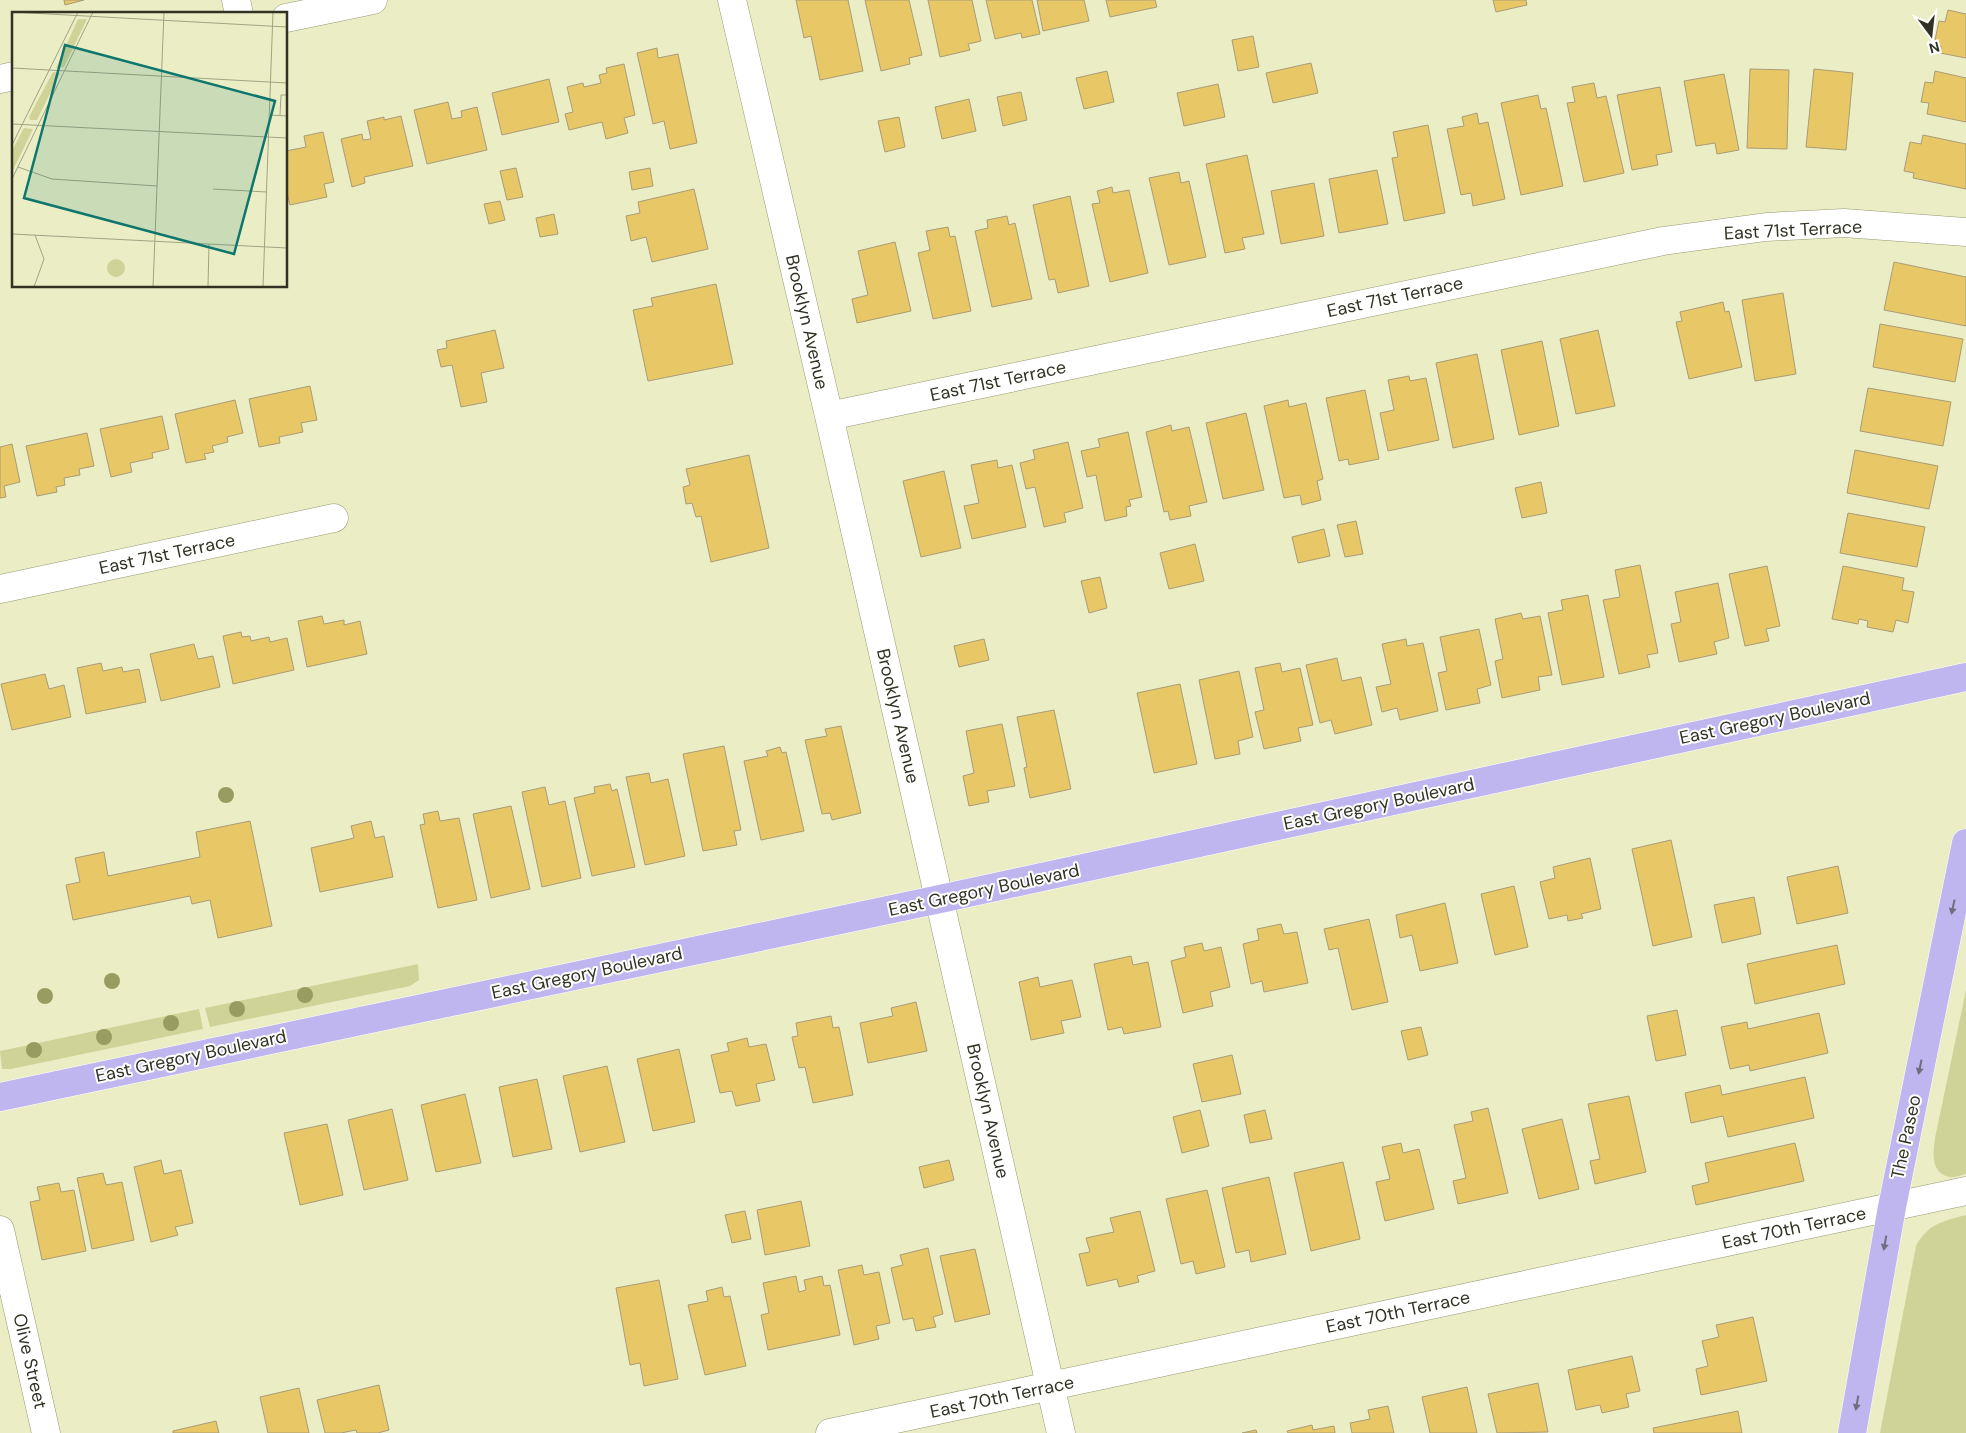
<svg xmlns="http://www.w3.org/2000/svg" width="1966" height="1433" viewBox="0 0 1966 1433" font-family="'DM Sans',sans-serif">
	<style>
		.green { fill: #cfd398 }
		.building { fill: #e8c767; stroke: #a99c77 }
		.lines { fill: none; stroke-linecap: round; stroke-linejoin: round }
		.minor-casing { stroke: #969972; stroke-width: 29 }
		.major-casing { stroke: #fff; stroke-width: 29 }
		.minor { stroke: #fff; stroke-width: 28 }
		.major { stroke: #bfb5ef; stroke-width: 28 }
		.tree { fill: #999c60 }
		.oneway { fill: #716d7f }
		.labels { text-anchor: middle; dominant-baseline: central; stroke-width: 4; stroke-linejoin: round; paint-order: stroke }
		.street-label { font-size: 18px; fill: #313223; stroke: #fff }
		.inset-road { fill: none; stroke: #a1a384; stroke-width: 1 }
		.view { fill: #0f766e; fill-opacity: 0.15; stroke: #0f766e; stroke-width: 2.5 }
		.inset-edge { fill: none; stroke: #313223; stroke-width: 2.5 }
	</style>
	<rect width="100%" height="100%" fill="#ebeec5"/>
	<!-- green -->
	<path class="green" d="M418 964 419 980 410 986 210 1027 205 1008Z
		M1966 990V1174C1961 1175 1954 1178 1950 1177 1930 1173 1933 1152 1935 1138Z
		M199 1009 203 1029 11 1069H2L0 1051Z
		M1966 1215V1433H1880L1916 1246C1928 1224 1943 1221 1966 1215Z"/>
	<!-- building -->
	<path class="building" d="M64 0H84L65 5Z
		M796 0H848L863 71 820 80 811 36 804 38Z
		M865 0H909L922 55 909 58 910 64 881 71Z
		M928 0H972L981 41 968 44 970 50 940 57Z
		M986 0H1032L1040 34 1022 38 1021 33 995 39Z
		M1037 0H1084L1089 21 1043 31Z
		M1106 0H1155L1157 7 1110 17Z
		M1493 0H1526L1527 5 1496 12Z
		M1948 10 1966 14V58L1940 53 1941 46 1934 45 1939 21 1945 22Z
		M1253 36 1259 67 1238 71 1232 40Z
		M657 48 658 58 678 54 697 143 670 149 664 121 653 124 637 53Z
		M1311 63 1318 93 1273 103 1266 73Z
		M624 64 635 115 624 118 628 133 606 139 602 122 569 130 565 114 573 112 567 87 583 83 584 87 601 83 599 75 607 73 606 68Z
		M1750 69 1789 70 1787 149 1747 148Z
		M1814 69 1853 73 1846 150 1806 147Z
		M1107 71 1114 102 1084 109 1076 78Z
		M1935 71 1966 78V122L1927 114 1929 103 1921 102 1925 82 1933 83Z
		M1724 74 1739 150 1717 154 1715 143 1696 146 1684 81Z
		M549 79 559 122 502 135 492 93Z
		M1594 83 1597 98 1606 96 1624 173 1584 182 1567 103 1575 102 1572 87Z
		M1218 84 1225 117 1184 126 1177 93Z
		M1660 87 1672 152 1656 155 1658 165 1632 170 1617 95Z
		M1021 92 1027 120 1003 126 997 97Z
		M1538 95 1541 109 1546 108 1563 186 1521 195 1501 103Z
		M969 99 976 131 942 139 935 107Z
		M448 102 452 119 462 117 461 111 477 107 487 150 427 164 414 110Z
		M1477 113 1479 124 1488 122 1505 199 1473 206 1471 193 1461 195 1447 129 1464 126 1462 117Z
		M401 116 413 166 364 177 365 183 352 187 341 139 362 134 363 140 371 139 367 121 384 117V120Z
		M899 117 905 147 885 152 878 121Z
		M1428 125 1445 213 1404 221 1392 158 1398 157 1393 132Z
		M323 132 334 182 324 184 327 197 290 205 286 189V151L306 147 304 136Z
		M1923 135 1966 144V189L1913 178 1914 173 1904 171 1910 142 1921 144Z
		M1247 155 1264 234 1242 238 1245 249 1225 253 1206 164Z
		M516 168 523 197 507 200 500 171Z
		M650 168 653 186 632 190 629 172Z
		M1377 170 1388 224 1339 233 1329 179Z
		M1179 172 1181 183 1189 181 1206 257 1169 265 1149 178Z
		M1314 183 1324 236 1281 244 1271 191Z
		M1112 187 1113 193 1129 190 1148 273 1110 282 1092 204 1100 203 1097 191Z
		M694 189 708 249 652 262 646 237 631 241 626 216 640 213 638 202Z
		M1070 196 1089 286 1058 293 1055 279 1049 280 1033 205Z
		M500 201 505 220 489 224 484 204Z
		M554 214 558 234 540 237 536 218Z
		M1007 216 1009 225 1015 223 1032 299 992 307 975 231 988 228 987 220Z
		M948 227 950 237 955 236 971 311 933 319 918 253 930 250 926 231Z
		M895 242 911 311 857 323 852 299 868 295 858 251Z
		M1894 262 1966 277V326L1884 310Z
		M716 284 733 364 648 381 633 310 653 306 651 298Z
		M1783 293 1796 374 1755 381 1742 300Z
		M1723 302 1725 312 1729 311 1742 367 1689 379 1676 322 1682 321 1680 312Z
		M1880 324 1963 339 1955 382 1873 367Z
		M495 330 504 368 481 373 487 402 461 407 452 365 441 367 437 350 447 348 446 341Z
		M1598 330 1615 406 1576 414 1560 339Z
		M1542 341 1559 426 1519 435 1501 350Z
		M1477 354 1494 439 1453 448 1436 363Z
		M1409 376 1410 381 1426 378 1439 440 1388 451 1380 413 1394 410 1388 380Z
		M310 386 317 420 301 423 303 432 279 437 280 443 259 447 249 399Z
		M1868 388 1951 402 1943 446 1860 431Z
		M1365 390 1379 459 1349 465 1348 459 1339 461 1326 398Z
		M235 400 243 433 227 437 228 442 212 446 214 452 204 454 206 459 186 463 175 414Z
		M1288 400 1289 407 1306 403 1323 479 1317 481 1321 500 1302 505 1300 495 1284 498 1264 406Z
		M1246 413 1264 490 1223 499 1206 423Z
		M162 416 169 449 152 453 153 458 130 463 132 472 111 477 100 429Z
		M1171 425 1172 431 1189 427 1207 502 1189 506 1191 516 1170 520 1168 511 1164 512 1146 432Z
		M1128 432 1142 497 1129 500 1131 506 1126 507 1127 516 1105 521 1096 475 1087 477 1081 451 1100 447 1098 439Z
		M87 433 94 466 79 469 80 475 64 478 65 485 56 487 57 492 37 496 26 446Z
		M1068 442 1083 508 1064 513 1066 522 1044 527 1035 487 1026 489 1020 463 1035 459 1033 450Z
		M12 444 20 482 4 486 6 497 0 498V447Z
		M1855 450 1938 466 1929 509 1847 493Z
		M749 455 769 548 711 562 701 516 696 517 692 503 686 504 683 487 690 485 686 469Z
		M997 460 998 468 1012 465 1026 527 972 539 964 506 979 503 971 465Z
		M944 471 961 548 921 557 903 481Z
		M1541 482 1547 513 1522 518 1515 488Z
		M1848 513 1925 527 1917 567 1840 553Z
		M1356 521 1363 554 1345 557 1337 525Z
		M1324 529 1330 556 1298 563 1292 537Z
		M1195 544 1204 581 1169 589 1160 553Z
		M1640 565 1658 653 1647 655 1650 667 1619 674 1603 600 1620 597 1615 570Z
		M1767 566 1780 626 1766 629 1769 641 1745 646 1729 574Z
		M1843 566 1904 578 1902 590 1914 592 1908 623 1896 620 1893 632 1867 627 1868 621 1859 619 1858 624 1832 619Z
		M1100 577 1107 608 1089 613 1081 581Z
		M1718 583 1729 638 1714 642 1717 654 1679 662 1671 624 1681 622 1675 592Z
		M1588 595 1604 677 1562 685 1548 613 1563 610 1561 600Z
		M1521 613 1523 619 1540 616 1552 675 1538 677 1540 690 1502 698 1495 661 1503 659 1495 619Z
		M322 616 324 624 344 620V625L360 621 367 654 307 667 298 621Z
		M1479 629 1491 685 1477 689 1480 703 1446 710 1438 673 1447 671 1440 637Z
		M241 632 242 637 250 636 251 641 269 637 270 642 287 638 294 670 233 684 223 636Z
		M984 639 989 660 959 667 954 646Z
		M1406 639 1407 646 1423 643 1438 711 1400 720 1397 708 1382 712 1376 687 1391 684 1382 644Z
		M194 644 198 659 213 656 220 687 161 701 150 654Z
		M1337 658 1342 681 1361 677 1372 725 1335 734 1331 720 1320 723 1306 665Z
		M101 663 103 671 122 667 123 672 139 669 146 702 86 714 77 668Z
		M1280 663 1282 672 1300 668 1313 725 1298 728 1301 741 1264 749 1255 712 1264 710 1255 668Z
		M1239 671 1253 737 1238 741 1240 754 1215 759 1199 680Z
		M45 674 49 689 64 685 71 717 12 730 1 684Z
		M1180 684 1197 764 1154 773 1137 693Z
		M1054 710 1071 789 1030 798 1024 768 1027 767 1017 717Z
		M1002 724 1015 786 987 791 989 802 969 806 963 776 974 773 966 731Z
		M841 726 861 813 832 820 830 813 822 814 805 740 827 736 825 729Z
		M724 746 741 830 734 831 737 845 703 851 683 754Z
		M780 747 782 753 786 752 804 831 761 840 744 761 768 756 766 751Z
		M649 773 651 783 668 779 685 856 645 865 626 777Z
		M610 784 612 791 617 789 635 867 592 876 574 798 595 793 594 787Z
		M545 787 549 805 565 801 581 878 542 887 522 792Z
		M511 806 530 889 491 898 473 814Z
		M438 811 440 821 459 818 477 900 438 908 420 825 425 824 423 814Z
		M250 821 272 926 218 938 210 900 192 904 190 896 73 920 66 885 80 882 75 858 104 852 108 876 200 857 196 832Z
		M371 821 375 838 384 836 393 877 320 892 311 848 354 838 351 826Z
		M1671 840 1692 937 1653 946 1632 849Z
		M1590 858 1601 909 1581 914 1583 918 1568 921 1567 915 1549 919 1540 882 1555 878 1553 867Z
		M1838 866 1848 913 1797 924 1787 877Z
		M1514 886 1528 947 1495 955 1481 894Z
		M1754 897 1761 934 1722 943 1714 905Z
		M1445 903 1458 963 1420 971 1412 935 1400 938 1396 915Z
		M1369 919 1388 1002 1352 1010 1338 948 1329 950 1324 929Z
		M1281 924 1284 934 1297 932 1308 983 1264 992 1262 981 1251 984 1243 944 1259 940 1257 929Z
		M1202 943 1204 951 1221 947 1230 987 1210 992 1213 1006 1183 1013 1171 961 1186 957 1184 947Z
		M1837 945 1845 984 1755 1004 1747 964Z
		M1131 956 1133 965 1148 962 1161 1027 1124 1034 1122 1027 1108 1030 1094 964Z
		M1038 977 1040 987 1072 980 1081 1017 1061 1021 1064 1033 1031 1040 1019 982Z
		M916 1002 927 1051 868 1063 860 1023 893 1016 891 1008Z
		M1677 1010 1686 1055 1656 1061 1647 1016Z
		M1819 1013 1828 1053 1750 1071 1749 1065 1730 1069 1721 1027 1747 1022 1748 1029Z
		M831 1016 833 1028 839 1027 853 1095 813 1103 805 1067 799 1068 792 1037 798 1036 796 1023Z
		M1421 1027 1428 1055 1408 1060 1401 1031Z
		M747 1038 749 1047 766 1044 775 1080 756 1084 760 1101 736 1106 732 1091 720 1093 711 1055 729 1051 727 1043Z
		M679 1049 695 1122 653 1131 637 1059Z
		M1232 1055 1241 1094 1202 1102 1193 1064Z
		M607 1066 625 1142 580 1152 563 1076Z
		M1805 1077 1814 1118 1728 1137 1723 1116 1691 1123 1685 1093 1720 1085 1722 1095Z
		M537 1079 552 1149 513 1157 499 1087Z
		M465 1094 481 1163 436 1172 421 1105Z
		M1629 1096 1646 1172 1595 1184 1590 1161 1600 1159 1588 1104Z
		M1488 1108 1508 1193 1458 1204 1453 1181 1466 1178 1454 1125 1473 1121 1471 1112Z
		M392 1109 408 1180 364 1190 348 1120Z
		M1200 1110 1209 1146 1182 1153 1173 1117Z
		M1265 1110 1272 1139 1250 1143 1244 1115Z
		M1562 1119 1579 1189 1539 1199 1522 1129Z
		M327 1124 343 1195 300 1205 284 1133Z
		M1401 1143 1403 1153 1419 1149 1434 1209 1385 1221 1376 1182 1390 1179 1382 1147Z
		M1795 1143 1804 1181 1696 1205 1692 1186 1709 1182 1705 1163Z
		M161 1160 164 1174 181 1170 193 1223 175 1227 178 1235 151 1242 134 1167Z
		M949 1160 954 1180 924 1188 919 1167Z
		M1343 1162 1360 1239 1311 1251 1294 1173Z
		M103 1173 106 1185 122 1182 134 1240 92 1249 77 1178Z
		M1269 1177 1286 1254 1251 1262 1249 1250 1236 1253 1222 1188Z
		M59 1183 61 1192 74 1190 86 1251 42 1260 30 1202 40 1200 37 1187Z
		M1207 1190 1225 1267 1196 1274 1193 1261 1181 1264 1166 1199Z
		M801 1201 810 1246 765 1255 757 1210Z
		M745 1211 751 1239 732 1243 725 1215Z
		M1140 1211 1155 1271 1137 1276 1139 1282 1119 1287 1117 1279 1087 1286 1079 1254 1090 1252 1086 1238 1114 1232 1110 1218Z
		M928 1248 943 1314 933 1317 936 1327 916 1331 913 1318 903 1320 891 1268 903 1265 900 1255Z
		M975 1249 990 1314 955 1322 940 1256Z
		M862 1265 864 1275 879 1272 890 1323 876 1326 879 1339 854 1345 838 1270Z
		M796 1276 799 1292 806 1290 804 1280 822 1276 824 1286 830 1285 840 1335 768 1350 761 1315 769 1313 763 1283Z
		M659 1280 678 1379 644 1386 640 1363 630 1365 616 1288Z
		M722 1287 724 1297 730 1296 746 1366 705 1375 688 1305 708 1301 706 1291Z
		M1753 1317 1767 1381 1701 1395 1696 1369 1708 1366 1702 1341 1719 1337 1716 1325Z
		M1632 1356 1640 1391 1626 1394 1629 1407 1602 1413 1600 1405 1576 1410 1568 1370Z
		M1538 1383 1548 1432 1497 1433 1488 1394Z
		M379 1385 389 1430 378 1433H357L356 1430 341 1433H325L317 1400Z
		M1467 1387 1477 1433H1430L1422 1397Z
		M299 1388 309 1433H268L260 1397Z
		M1388 1406 1394 1433H1352L1350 1423 1370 1419 1368 1410Z
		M1738 1411 1742 1433H1654L1653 1428Z
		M216 1421 219 1433H173V1431Z
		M1312 1425 1313 1430 1334 1426 1335 1433H1288L1287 1431Z
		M1256 1430 1257 1433H1242Z"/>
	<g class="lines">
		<!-- minor casing -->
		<g class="minor-casing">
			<path id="minor" d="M236 0 239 14
				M732 0 829 416 1061 1433
				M286 18 373 0
				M0 79 14 76
				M829 416 1663 241 1766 227 1844 223 1966 232
				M0 589 334 518
				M0 1230 46 1433
				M830 1433 1966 1191"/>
		</g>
		<!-- major casing -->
		<g class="major-casing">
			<path id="major" d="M0 1097 940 899 1966 677
				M1852 1433 1892 1207 1966 843"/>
		</g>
		<!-- minor -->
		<use href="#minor" class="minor"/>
		<!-- major -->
		<use href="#major" class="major"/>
	</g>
	<!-- trees -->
	<g class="tree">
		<circle cx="226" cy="795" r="8"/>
		<circle cx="112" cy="981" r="8"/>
		<circle cx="305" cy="995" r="8"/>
		<circle cx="45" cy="996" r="8"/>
		<circle cx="237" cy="1009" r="8"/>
		<circle cx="171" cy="1023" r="8"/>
		<circle cx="104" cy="1037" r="8"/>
		<circle cx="34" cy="1050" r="8"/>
	</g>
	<!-- one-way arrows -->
	<defs><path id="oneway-solid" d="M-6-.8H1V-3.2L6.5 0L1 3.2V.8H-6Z" transform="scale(1.25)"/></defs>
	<g class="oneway">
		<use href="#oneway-solid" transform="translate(1953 907) rotate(102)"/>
		<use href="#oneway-solid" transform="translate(1920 1067) rotate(102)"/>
		<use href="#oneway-solid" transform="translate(1885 1243) rotate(100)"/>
		<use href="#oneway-solid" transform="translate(1857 1403) rotate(100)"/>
	</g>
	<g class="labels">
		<!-- street labels -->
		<g class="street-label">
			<text transform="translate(1793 230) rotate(-3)">East 71st Terrace</text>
			<text transform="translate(1395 297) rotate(-12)">East 71st Terrace</text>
			<text transform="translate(807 322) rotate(77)">Brooklyn Avenue</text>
			<text transform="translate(998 381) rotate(-12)">East 71st Terrace</text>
			<text transform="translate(167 554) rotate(-12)">East 71st Terrace</text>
			<text transform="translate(898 716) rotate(77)">Brooklyn Avenue</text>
			<text transform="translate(1775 718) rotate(-12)">East Gregory Boulevard</text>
			<text transform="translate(1379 804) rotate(-12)">East Gregory Boulevard</text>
			<text transform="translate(984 890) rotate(-12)">East Gregory Boulevard</text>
			<text transform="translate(587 973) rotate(-12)">East Gregory Boulevard</text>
			<text transform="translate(191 1056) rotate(-12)">East Gregory Boulevard</text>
			<text transform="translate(988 1111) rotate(77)">Brooklyn Avenue</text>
			<text transform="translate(1906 1137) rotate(-78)">The Paseo</text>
			<text transform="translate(1794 1228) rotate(-12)">East 70th Terrace</text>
			<text transform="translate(1398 1312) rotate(-12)">East 70th Terrace</text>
			<text transform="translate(30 1361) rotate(77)">Olive Street</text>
			<text transform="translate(1002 1397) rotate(-12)">East 70th Terrace</text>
		</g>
	</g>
	<!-- overview -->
	<g transform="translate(12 12)">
		<rect width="275" height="275" fill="#ebeec5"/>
		<path d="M66 7H75L52 55 44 56ZM41 60 48 61 25 108H18L17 105ZM12 116 21 117 0 160V139ZM95 256a9 9 0 1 1 18 0a9 9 0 1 1-18 0Z" fill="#cfd398"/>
		<path class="inset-road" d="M0 0 275 15M0 56 275 71M258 103 275 104M268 103 269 83H275M0 112 275 126M0 133 66 0M6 155 40 167 145 174M0 167 81 0M201 177 255 180M0 222 275 236M22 275 32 247 23 223M141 275 152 0M196 275 197 232M251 275 261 0"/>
		<path class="view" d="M53 33 263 89 222 242 12 186Z"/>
		<rect width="275" height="275" class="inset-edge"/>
	</g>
	<!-- north arrow -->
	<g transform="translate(1931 35) rotate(165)" stroke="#ffffff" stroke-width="4" paint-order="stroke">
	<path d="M0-4L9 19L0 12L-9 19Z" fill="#313223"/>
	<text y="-8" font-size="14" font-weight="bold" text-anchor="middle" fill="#313223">N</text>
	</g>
</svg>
